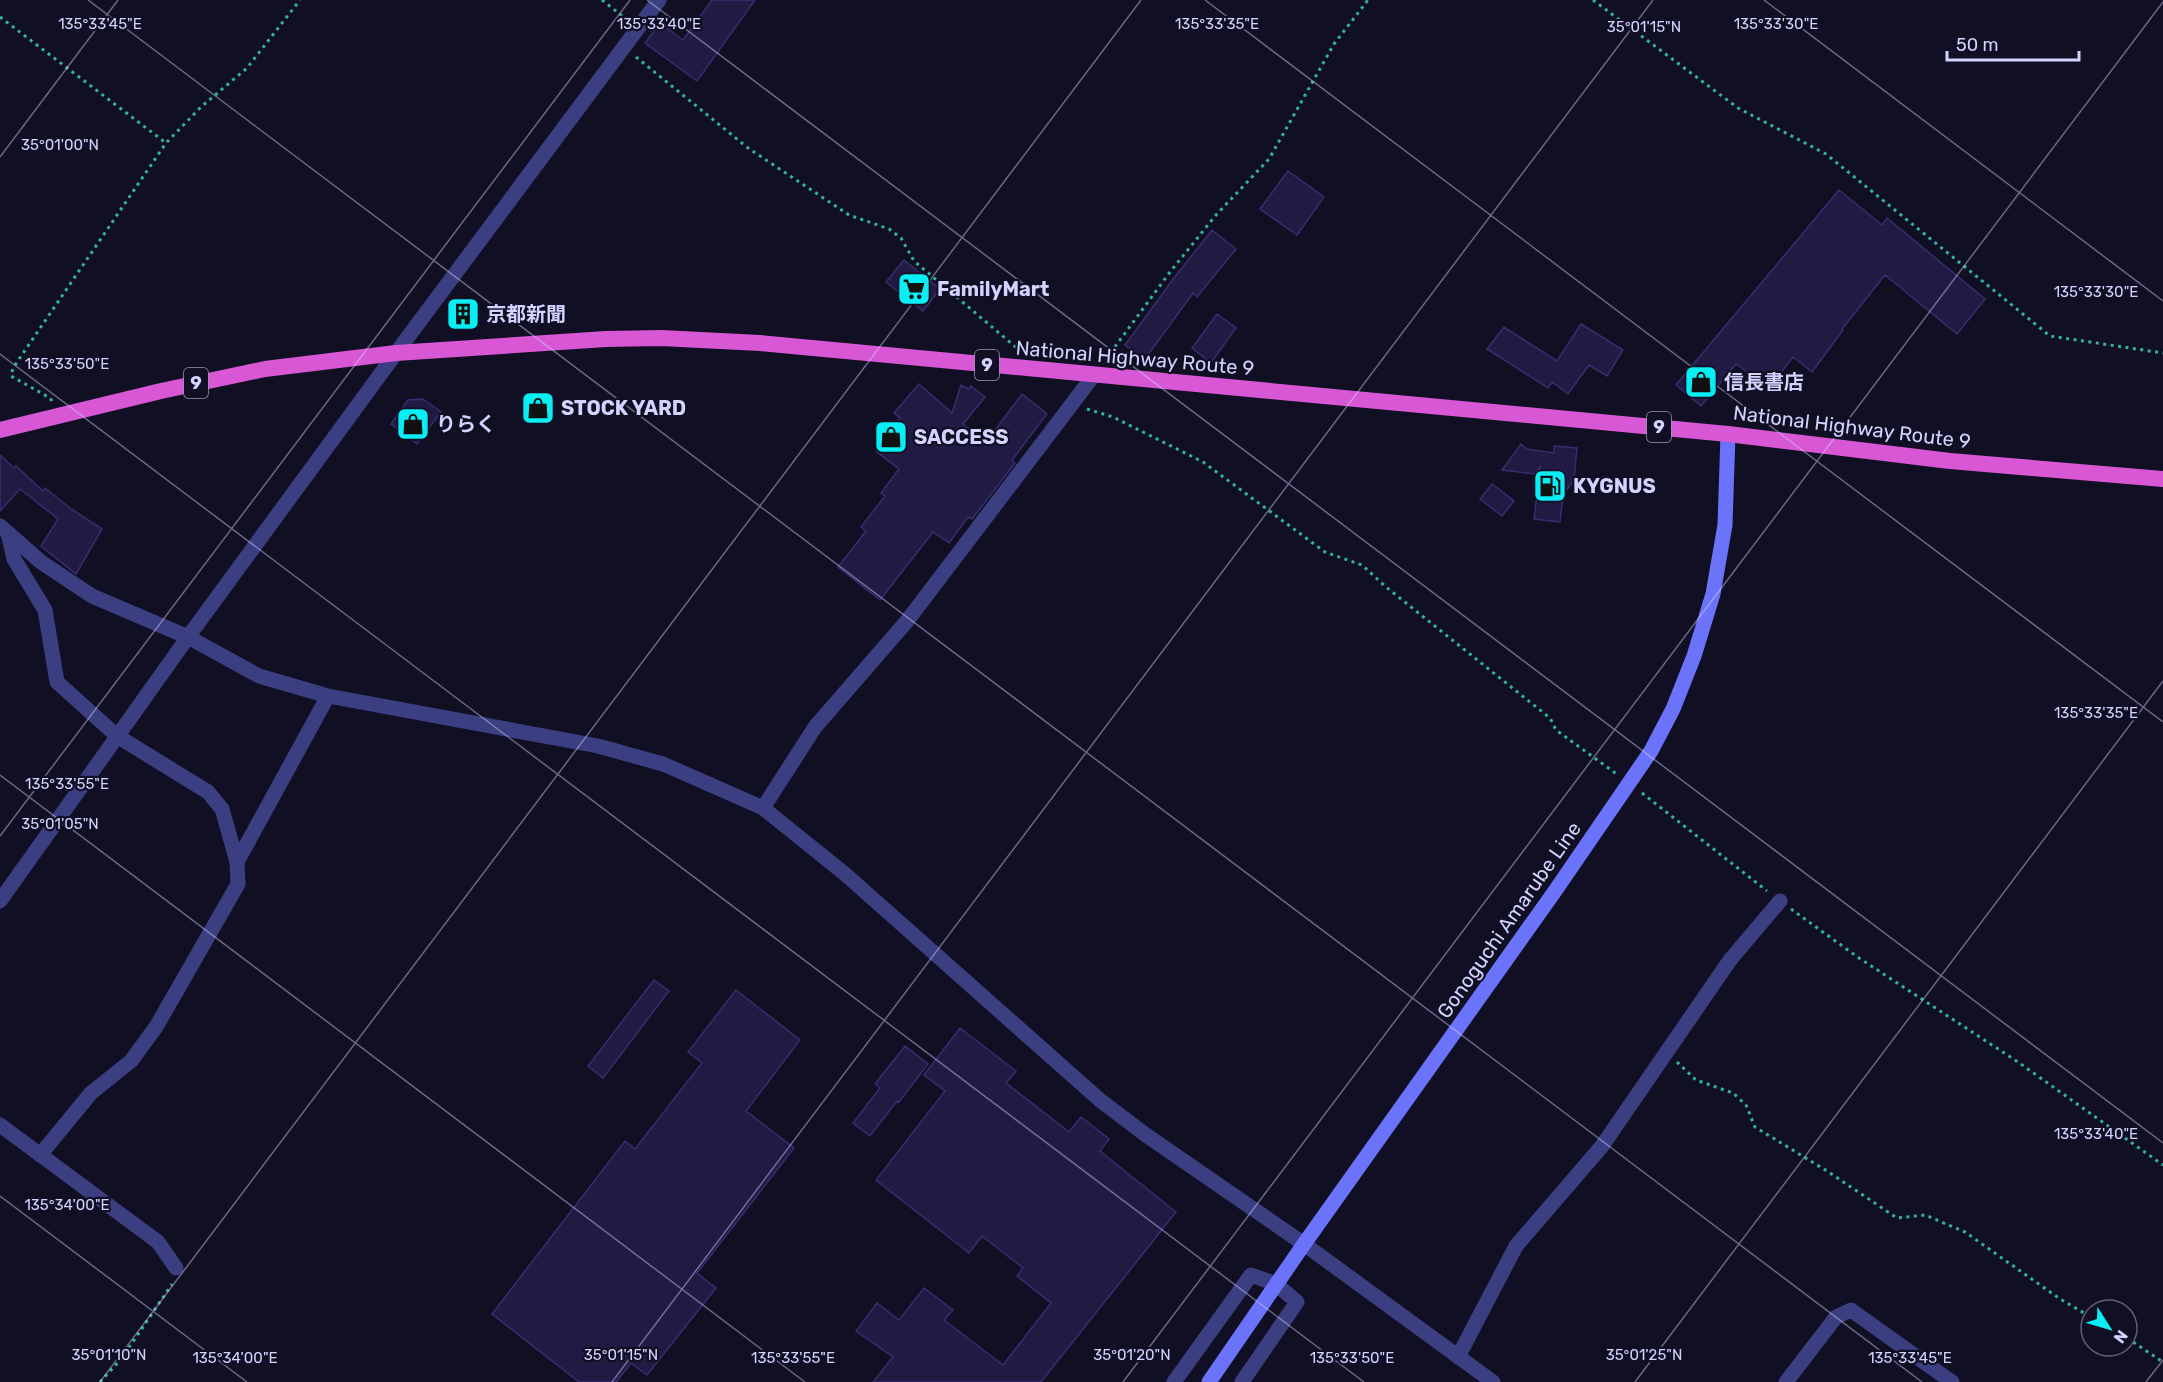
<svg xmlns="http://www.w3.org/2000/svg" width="2163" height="1382" viewBox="0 0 2163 1382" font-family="Rubik,'Noto Sans JP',sans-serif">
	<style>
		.building { fill: #211b44; stroke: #362e6f; stroke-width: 1.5 }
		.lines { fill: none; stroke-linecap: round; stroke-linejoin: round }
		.path { stroke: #32b2a1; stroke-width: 3; stroke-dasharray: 3 4.5; stroke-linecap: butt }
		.minor { stroke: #3b3e81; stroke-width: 15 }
		.secondary { stroke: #6c73fb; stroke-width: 15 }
		.trunk { stroke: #d757d4; stroke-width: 16 }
		.ticks { fill: none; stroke: #d4d2fe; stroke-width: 1.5; stroke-opacity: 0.45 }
		.labels { text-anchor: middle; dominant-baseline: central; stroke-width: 4.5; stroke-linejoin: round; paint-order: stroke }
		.shield { fill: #110f23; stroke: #9a98bc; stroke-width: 1.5 }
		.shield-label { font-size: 18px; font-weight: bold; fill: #d4d2fe }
		.poi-label { font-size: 20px; font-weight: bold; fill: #d4d2fe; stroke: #110f23; text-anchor: start }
		.street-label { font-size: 20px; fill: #d4d2fe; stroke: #110f23 }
		.ticks-label { font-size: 15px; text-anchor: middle; fill: #d4d2fe; stroke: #110f23; stroke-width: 4.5; stroke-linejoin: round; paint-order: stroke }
	</style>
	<rect width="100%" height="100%" fill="#110f23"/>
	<!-- building -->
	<path class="building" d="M712 0H755L697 81 645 43 660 23 683 40Z
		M1288 171 1324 197 1297 235 1260 209Z
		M1839 190 1882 225 1887 218 1985 299 1957 334 1885 275 1842 329 1843 330 1812 372 1793 357 1769 388 1736 364 1701 406 1676 385Z
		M1212 230 1236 249 1197 297 1193 293 1145 359 1125 345 1174 278Z
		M904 260 940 289 923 311 886 282Z
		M459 301 476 313 467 327 449 315Z
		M1217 314 1236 328 1211 363 1192 348Z
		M1581 324 1623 350 1607 376 1589 365 1568 394 1552 382 1548 388 1487 349 1504 327 1557 361Z
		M919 384 952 413 961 385 969 389 971 386 985 397 963 424 986 442 1022 394 1047 414 1012 460 1015 463 972 519 968 517 949 543 933 532 880 600 838 567 866 531 861 527 885 496 881 493 899 469 877 452 900 418 894 413Z
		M423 399 441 412 417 444 391 424 408 400Z
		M1521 444 1527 449 1554 453V446L1577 448 1574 480 1563 495 1560 522 1534 519 1540 467 1535 474 1502 470Z
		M0 455 14 468 16 466 43 491 45 488 70 508 102 529 76 574 41 546 58 519 20 489 0 511Z
		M1492 484 1514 501 1502 516 1480 499Z
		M654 980 669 991 603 1078 588 1066Z
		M736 990 800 1040 746 1111 794 1148 697 1273 716 1288 647 1375 631 1363 616 1382H579L492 1314 625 1141 635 1149 702 1063 688 1052Z
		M960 1028 1016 1071 1006 1083 1069 1132 1081 1117 1109 1139 1100 1151 1176 1212 1041 1382H873L893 1357 856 1331 877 1303 899 1320 924 1288 953 1310 944 1320 1003 1365 1051 1303 1017 1276 1023 1268 982 1236 969 1253 876 1180 945 1091 924 1075Z
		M905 1046 928 1064 899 1102 897 1101 870 1136 853 1123 880 1088 875 1084Z"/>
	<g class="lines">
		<!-- path -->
		<path class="path" d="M602 0 626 19
			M1593 0 1738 108 1826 154 2050 336 2163 353
			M0 17 166 143
			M636 57 748 148 849 215 889 229 901 238 914 261 1018 349
			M1106 359 1170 272 1216 215 1269 159 1334 44 1368 0
			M52 401 50 398 11 376 13 368 166 143 201 107 247 68 300 0
			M1087 409 1113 417 1203 462 1325 552 1362 565 1386 587 1550 718 1556 730 1618 775
			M1642 793 1767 891
			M1791 909 1859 958 2018 1062 2163 1165
			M1677 1062 1696 1080 1733 1093 1746 1105 1755 1127 1827 1171 1897 1218 1925 1215 1965 1232 2060 1299 2091 1317
			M2127 1338 2163 1362
			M100 1382 122 1358 172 1284"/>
		<!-- minor -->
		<path class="minor" d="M0 526 41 562 92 596 188 637 259 676 328 696 598 746 663 764 763 808 845 874 1101 1101 1146 1135 1304 1244 1493 1382
			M8 533 14 559 45 610 57 682 117 736 208 792 222 809 237 862 238 884 156 1027 131 1061 91 1093 40 1155
			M763 808 815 727 907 621 1094 375
			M237 862 328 696
			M0 901 188 637 396 353 659 0
			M0 1125 158 1242 176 1268
			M1458 1357 1516 1246 1602 1146 1730 960 1780 901
			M1174 1382 1251 1275 1276 1284 1297 1302 1242 1382
			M1786 1382 1836 1317 1851 1310 1952 1382"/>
		<!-- secondary -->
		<path class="secondary" d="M1209 1382 1304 1244 1555 891 1651 751 1673 709 1694 656 1713 594 1725 525 1728 434"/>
		<!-- trunk -->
		<path class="trunk" d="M0 430 161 391 265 369 396 353 606 339 661 338 760 343 1728 434 1950 461 2163 479"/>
	</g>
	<!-- ticks -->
	<path class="ticks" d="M88 0 1922 1382M647 0 2163 1143M1205 0 2163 722M1764 0 2163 301M0 157 118 0M0 354 1364 1382M0 775 805 1382M0 836 630 0M0 1196 247 1382M100 1382 1141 0M612 1382 1653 0M1123 1382 2163 2M1635 1382 2163 681M2146 1382 2163 1360"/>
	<!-- icons -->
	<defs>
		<g id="supermarket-square" transform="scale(1.725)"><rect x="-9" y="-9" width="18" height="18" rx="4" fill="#07eff5" stroke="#110f23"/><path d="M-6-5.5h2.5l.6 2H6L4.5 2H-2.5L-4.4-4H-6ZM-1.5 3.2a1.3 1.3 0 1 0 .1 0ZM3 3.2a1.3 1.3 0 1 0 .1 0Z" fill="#111"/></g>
		<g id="building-square" transform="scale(1.725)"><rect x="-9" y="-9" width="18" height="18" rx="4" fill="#07eff5" stroke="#110f23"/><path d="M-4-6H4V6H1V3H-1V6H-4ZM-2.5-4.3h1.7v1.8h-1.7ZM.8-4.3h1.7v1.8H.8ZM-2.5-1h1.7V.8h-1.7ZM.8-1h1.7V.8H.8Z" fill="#111"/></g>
		<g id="shop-square" transform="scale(1.725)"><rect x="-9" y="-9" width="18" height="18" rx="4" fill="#07eff5" stroke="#110f23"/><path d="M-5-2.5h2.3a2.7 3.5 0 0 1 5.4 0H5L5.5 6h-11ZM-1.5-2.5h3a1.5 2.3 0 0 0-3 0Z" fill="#111"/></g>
		<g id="fuel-square" transform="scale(1.725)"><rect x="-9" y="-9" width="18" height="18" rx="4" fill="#07eff5" stroke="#110f23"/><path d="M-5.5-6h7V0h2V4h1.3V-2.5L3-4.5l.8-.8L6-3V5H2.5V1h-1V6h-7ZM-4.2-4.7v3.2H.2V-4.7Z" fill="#111"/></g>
	</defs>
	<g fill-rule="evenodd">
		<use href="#supermarket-square" x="914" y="289"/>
		<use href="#building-square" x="463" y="314"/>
		<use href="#shop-square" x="1701" y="382"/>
		<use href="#shop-square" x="538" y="408"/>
		<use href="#shop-square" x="413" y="424"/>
		<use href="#shop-square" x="891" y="437"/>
		<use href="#fuel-square" x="1550" y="486"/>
	</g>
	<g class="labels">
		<!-- shield labels -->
		<g class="shield">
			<rect x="975" y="350" width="24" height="30" rx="4.5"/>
			<rect x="184" y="368" width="24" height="30" rx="4.5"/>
			<rect x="1647" y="412" width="24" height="30" rx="4.5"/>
		</g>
		<g class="shield-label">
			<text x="987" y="365">9</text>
			<text x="196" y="383">9</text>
			<text x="1659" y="427">9</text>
		</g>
		<!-- poi labels -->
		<g class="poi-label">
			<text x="937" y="289">FamilyMart</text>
			<text x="486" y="314">京都新聞</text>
			<text x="1724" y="382">信長書店</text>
			<text x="561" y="408">STOCK YARD</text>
			<text x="436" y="424">りらく</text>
			<text x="914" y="437">SACCESS</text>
			<text x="1573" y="486">KYGNUS</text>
		</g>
		<!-- street labels -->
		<g class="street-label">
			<text transform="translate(1135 358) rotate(5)">National Highway Route 9</text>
			<text transform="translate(1852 427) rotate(7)">National Highway Route 9</text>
			<text transform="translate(1509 920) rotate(-55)">Gonoguchi Amarube Line</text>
		</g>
	</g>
	<g class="ticks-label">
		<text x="100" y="29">135°33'45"E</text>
		<text x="659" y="29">135°33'40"E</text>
		<text x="1217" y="29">135°33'35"E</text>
		<text x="1776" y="29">135°33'30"E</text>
		<text x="1644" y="32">35°01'15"N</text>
		<text x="60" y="150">35°01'00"N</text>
		<text x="2096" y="297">135°33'30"E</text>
		<text x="67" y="369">135°33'50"E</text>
		<text x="2096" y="718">135°33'35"E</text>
		<text x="67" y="789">135°33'55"E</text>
		<text x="60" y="829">35°01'05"N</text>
		<text x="2096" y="1139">135°33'40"E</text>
		<text x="67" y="1210">135°34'00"E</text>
		<text x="109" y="1360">35°01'10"N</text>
		<text x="621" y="1360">35°01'15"N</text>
		<text x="1132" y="1360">35°01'20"N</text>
		<text x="1644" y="1360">35°01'25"N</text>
		<text x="235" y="1363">135°34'00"E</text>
		<text x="793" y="1363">135°33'55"E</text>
		<text x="1352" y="1363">135°33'50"E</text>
		<text x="1910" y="1363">135°33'45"E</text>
	</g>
	<!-- north arrow -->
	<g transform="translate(2109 1328) rotate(127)"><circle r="28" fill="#110f23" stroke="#5f5d7b" stroke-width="1.5"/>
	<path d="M0-4.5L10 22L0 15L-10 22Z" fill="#07eff5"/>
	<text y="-9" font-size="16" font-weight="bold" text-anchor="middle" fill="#d4d2fe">N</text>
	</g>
	<!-- scale -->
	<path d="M1947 51v9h132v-9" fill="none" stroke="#d4d2fe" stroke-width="3"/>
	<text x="1956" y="51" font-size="18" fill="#d4d2fe" stroke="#110f23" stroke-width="4.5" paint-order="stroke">50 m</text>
</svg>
